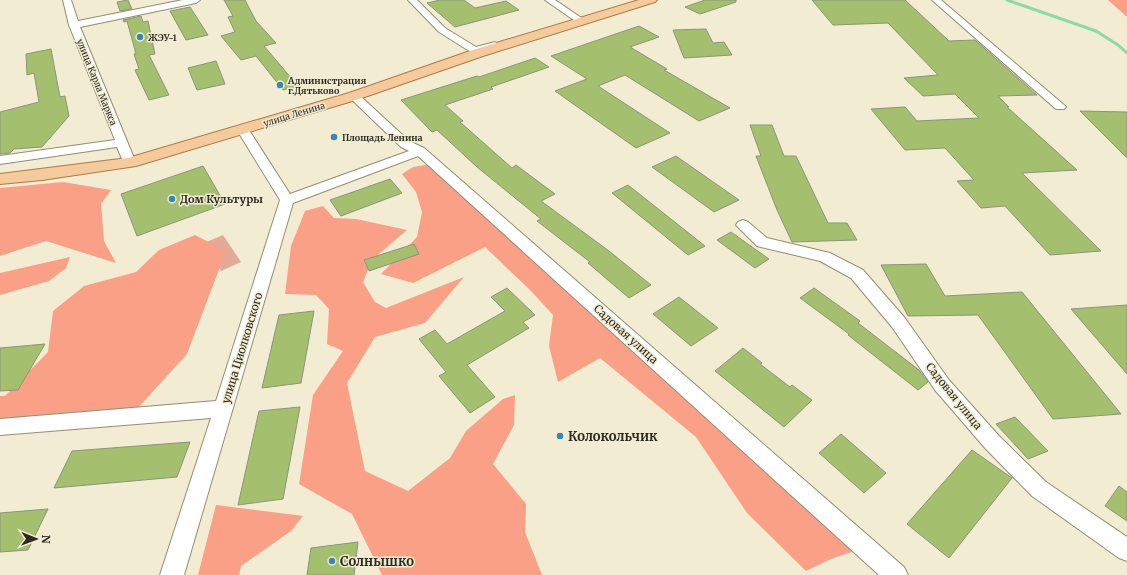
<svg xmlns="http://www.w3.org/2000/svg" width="1127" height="575" viewBox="0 0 1127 575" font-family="Merriweather,serif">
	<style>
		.green { fill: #e3aa99 }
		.forest { fill: #f9a087 }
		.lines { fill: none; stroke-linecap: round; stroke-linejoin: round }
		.stream { stroke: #8adba4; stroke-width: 3 }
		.building { fill: #a4c06e; stroke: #8b947d }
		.minor-casing { stroke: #938d75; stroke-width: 2 }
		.major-casing { stroke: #ab7b46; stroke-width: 2 }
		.minor { fill: #fff; fill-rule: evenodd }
		.major { fill: #f5ca9c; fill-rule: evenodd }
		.poi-dot { fill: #3886b8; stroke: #f2ecd2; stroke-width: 1.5 }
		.labels { text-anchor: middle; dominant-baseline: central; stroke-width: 3; stroke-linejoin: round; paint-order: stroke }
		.far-poi-label { font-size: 9px; font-weight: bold; fill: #2d2a21; stroke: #f2ecd2; text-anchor: start }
		.far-street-label { font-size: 9px; fill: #2d2a21; stroke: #f2ecd2 }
		.poi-label { font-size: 11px; font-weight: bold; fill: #2d2a21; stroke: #f2ecd2; text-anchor: start }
		.street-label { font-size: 11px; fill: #2d2a21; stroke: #f2ecd2 }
		.near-poi-label { font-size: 13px; font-weight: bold; fill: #2d2a21; stroke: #f2ecd2; text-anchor: start }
	</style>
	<rect width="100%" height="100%" fill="#f2ecd2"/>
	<!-- green -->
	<path class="green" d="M223 235 241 262 221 271 204 243Z"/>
	<!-- forest -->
	<path class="forest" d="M1108 0H1127V17L1109 1Z
		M432 164 863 548 831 559 806 571 747 513 696 437 600 358 558 382 549 346 553 315 530 290 485 247 413 283 381 274 417 237 422 212 416 192 402 174 413 167Z
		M63 182 111 190 101 204 104 241 116 263 46 241 0 256V188Z
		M323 206 334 218 356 219 407 230 372 260 363 282 375 302 386 308 464 277 425 323 375 337 347 383 365 471 408 491 450 458 466 431 503 399 515 395 514 425 493 464 526 504 525 532 542 575H382L352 514 299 484 313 395 343 351 327 344 329 309 316 295 285 294 291 246 305 211Z
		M195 235 226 251 187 354 137 409 0 419V396H5L48 352 53 311 84 286 136 272 159 250Z
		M70 257 66 268 49 281 0 295V273Z
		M216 505 303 516 291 531 241 566 239 575H198Z"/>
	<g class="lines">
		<!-- stream -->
		<path class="stream" d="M1007 0 1096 31 1118 45 1127 53"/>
	</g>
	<!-- building -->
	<path class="building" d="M128 0 132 9 120 11 117 2Z
		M224 0H245L256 21 276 43 264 46 298 86 283 90 256 56 241 60 221 36 235 32 228 17 233 16Z
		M440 0H464L475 8 506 1 519 10 455 27 427 3Z
		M705 0H736V2L700 14 685 7Z
		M812 0H905L949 41 975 40 1037 95 998 96 1009 107H1007L1077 170 1022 173 1101 251 1050 255 1005 206 981 208 957 181 974 180 945 148 905 150 871 109 905 107 917 121 979 118 955 94 923 96 904 78 938 75 888 23 833 25Z
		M190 7 208 35 186 40 170 11Z
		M141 16 143 22 148 21 155 54 149 55 169 95 149 100 135 70 139 69 134 54H136L127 21 124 22 123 20Z
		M639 26 659 37 630 47 667 69 664 70 730 108 699 121 625 75 598 86 670 133 636 148 555 91 587 79 551 56Z
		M706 29 713 43 724 42 732 55 684 58 673 30Z
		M51 49 60 97 65 96 69 116 42 147 14 149 10 153 0 154V112L39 102 34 73 27 75 26 54Z
		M535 58 549 67 491 87 493 89 445 105 463 121 460 122 512 168 516 165 555 194 541 201 609 251 651 285 629 298 588 263 590 262 537 221 541 219 477 167 437 130 432 132 401 100 477 76 479 77Z
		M216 61 225 84 197 90 188 68Z
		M1080 111 1127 112V158Z
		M750 125H772L784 156H796L828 223H847L857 240 792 242 777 210 756 156H761Z
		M676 156 739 200 714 212 652 167Z
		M203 166 225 204 137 236 121 194Z
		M390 179 402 193 341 216 330 200Z
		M628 185 705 246 688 255 612 193Z
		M731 232 769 259 755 268 717 240Z
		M414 244 419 254 369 271 364 260Z
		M926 264 945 296 1022 292 1121 414 1053 419 978 315 908 316 881 265Z
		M507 288 535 315 523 322 529 328 467 365 495 397 470 413 439 376 446 372 419 339 435 330 447 344 505 311 491 297Z
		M814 288 860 321 858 323 919 370 928 382 918 390 848 335 849 334 800 298Z
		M679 297 718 328 691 346 653 314Z
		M1127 305V374L1071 309Z
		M314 311 301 383 262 388 279 315Z
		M45 344 18 390 0 391V348Z
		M743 348 762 363 760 364 790 387 792 385 812 400 784 427 715 371Z
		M300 407 283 499 238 505 259 411Z
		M1015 417 1048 451 1028 459 996 424Z
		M841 434 886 473 864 493 819 453Z
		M190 442 177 477 54 488 72 451Z
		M972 450 1012 478 949 558 907 524Z
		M1119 486 1127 492V521L1105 506Z
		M48 509 28 550 0 552V513Z
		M358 542 354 575H307L311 548Z"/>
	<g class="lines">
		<!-- minor casing -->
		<g class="minor-casing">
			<path id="minor" d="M63 0H71L78 21 183 0H200L196 3 80 27 136 163 135 166H125L117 147 0 164V156L115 140 69 25Z
				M408 0H417L445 28 476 47 495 42 500 45 499 47 475 53 471 52 439 32Z
				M545 0H555L586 21 581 24 578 23Z
				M932 0H941L1064 105 1066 107 1064 109H1056Z
				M354 93 358 94 409 141 424 148 904 567 908 575H879L418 156 293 203 184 575H160L211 418 0 435V419L216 401 280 200 237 130 239 127H247L290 194 409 151 401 147 350 98 348 96 350 94Z
				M743 220 748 222 767 238 830 253 863 270 904 317 949 380 999 436 1046 482 1127 537V561L1119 558 1032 496 985 448 935 390 892 327 851 278 820 261 757 246 736 225 738 222Z"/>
		</g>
		<!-- major casing -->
		<g class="major-casing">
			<path id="major" d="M639 0H657L655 2 483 56 359 99 136 166 42 180 0 184V174L128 158 349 93 473 50Z"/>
		</g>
		<!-- minor -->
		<use href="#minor" class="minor"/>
		<!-- major -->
		<use href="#major" class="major"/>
	</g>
	<!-- markers -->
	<g class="poi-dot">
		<circle cx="140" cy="37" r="4"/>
		<circle cx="280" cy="85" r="4"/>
		<circle cx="334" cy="137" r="4"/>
		<circle cx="172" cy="199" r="4"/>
		<circle cx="560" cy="436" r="4"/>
		<circle cx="332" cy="561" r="4"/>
	</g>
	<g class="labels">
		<!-- far-poi labels -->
		<g class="far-poi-label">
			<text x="148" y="37">ЖЭУ-1</text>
			<text x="288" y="80">Администрация<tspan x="288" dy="10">г.Дятьково</tspan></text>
			<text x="342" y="137">Площадь Ленина</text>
		</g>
		<!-- far-street labels -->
		<g class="far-street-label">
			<text transform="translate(97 82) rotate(68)">улица Карла Маркса</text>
			<text transform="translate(294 114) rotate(-17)">улица Ленина</text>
		</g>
		<!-- poi labels -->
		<g class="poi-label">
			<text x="180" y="199">Дом Культуры</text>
		</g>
		<!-- street labels -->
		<g class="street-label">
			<text transform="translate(626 334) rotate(42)">Садовая улица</text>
			<text transform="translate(242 348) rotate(-73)">улица Циолковского</text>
			<text transform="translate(954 396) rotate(51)">Садовая улица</text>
		</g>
		<!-- near-poi labels -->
		<g class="near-poi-label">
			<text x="568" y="436">Колокольчик</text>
			<text x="340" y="561">Солнышко</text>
		</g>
	</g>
	<!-- north arrow -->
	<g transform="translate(36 539) rotate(91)" stroke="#f2ecd2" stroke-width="3" paint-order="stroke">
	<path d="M0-3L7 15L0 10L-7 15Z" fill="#2d2a21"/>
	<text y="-6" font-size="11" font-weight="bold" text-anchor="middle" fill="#2d2a21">N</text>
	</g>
</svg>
